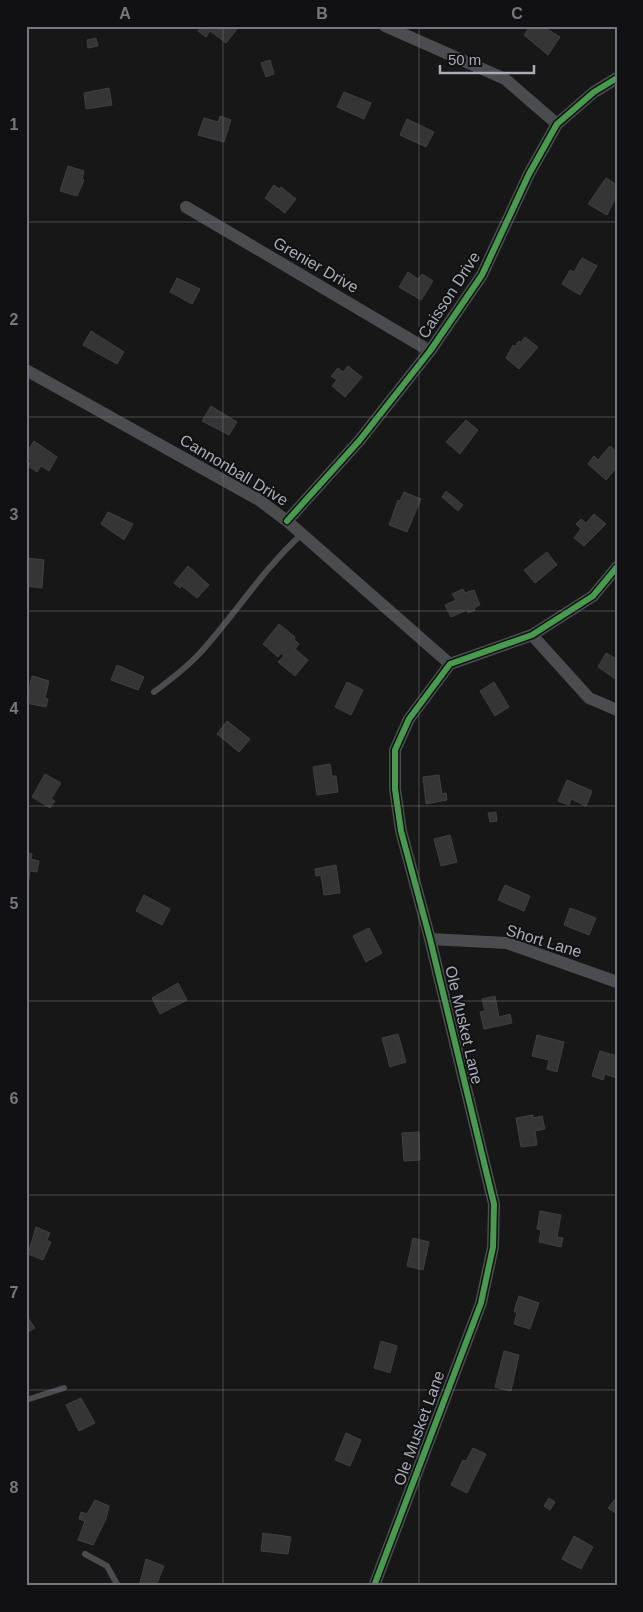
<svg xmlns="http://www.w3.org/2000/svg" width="643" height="1612" viewBox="0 0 643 1612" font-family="Helvetica,sans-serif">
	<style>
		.building { fill: #353536; stroke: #3f4043 }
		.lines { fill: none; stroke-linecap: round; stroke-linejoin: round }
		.service { stroke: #4b4c50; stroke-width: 6 }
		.minor { stroke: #4b4c50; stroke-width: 12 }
		.cycleway-casing { stroke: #111113; stroke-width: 9 }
		.cycleway { stroke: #469c4c; stroke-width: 6 }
		.grid { fill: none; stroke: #757880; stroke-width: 1; stroke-opacity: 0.55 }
		.labels { text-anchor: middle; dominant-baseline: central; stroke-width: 4; stroke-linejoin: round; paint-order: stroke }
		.street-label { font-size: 16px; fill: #a8adb8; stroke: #111113 }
		.neatline { fill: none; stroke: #757880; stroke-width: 2 }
		.grid-label { font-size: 16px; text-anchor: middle; font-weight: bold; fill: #757880 }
	</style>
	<rect width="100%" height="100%" fill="#171717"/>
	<!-- building -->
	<path class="building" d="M202 26H233L237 29 226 43 210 31 206 37 198 31Z
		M530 26H542L560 37 548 55 524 35Z
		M96 38 98 46 88 48 87 40Z
		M270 60 274 74 266 77 261 63Z
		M109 88 112 105 86 109 84 93Z
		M344 92 371 103 364 119 337 107Z
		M220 116 231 120 224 142 198 135 204 118 218 122Z
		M407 119 434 132 426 147 400 135Z
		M68 166 84 171 82 179 84 180 77 196 60 191Z
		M606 178 617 185V195L607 215 588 204Z
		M274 185 279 189 281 187 296 199 285 213 265 198Z
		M582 258 597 266 580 295 562 284 570 270 574 272Z
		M408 272 418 279 422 274 433 281 421 300 399 287Z
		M177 278 200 289 192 304 170 292Z
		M91 331 124 352 117 364 83 345Z
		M525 337 538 347 519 369 506 358 513 345 514 347 519 341 520 343Z
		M348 366 362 377 345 397 332 386 337 380 331 376 338 368 343 372Z
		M211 406 237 422 229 435 202 421Z
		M466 420 478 430 460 454 446 442Z
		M34 441 57 457 49 471 41 466 37 472 28 466 31 460 26 457V454Z
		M610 446 617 452V467L606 480 588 464 594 456 598 460Z
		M446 491 463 505 458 511 442 497Z
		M404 492 421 499 407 532 389 525 398 500 400 501Z
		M108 512 133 524 124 540 101 524Z
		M594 514 606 524 584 546 574 538 581 529 576 524 581 519 586 523Z
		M547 552 557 565 535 583 524 570Z
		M27 558 44 560 42 588 26 586Z
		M188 566 209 585 197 598 182 586 180 588 174 583Z
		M463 589 465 593 474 590 480 605 474 608 475 610 468 613 467 610 451 617 445 605 456 600 452 594Z
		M279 624 295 637 294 639 299 644 295 649 308 660 295 676 278 662 284 656 281 653 278 657 263 644Z
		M606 653 617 659V680L598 667Z
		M117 665 144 677 138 690 111 680Z
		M32 676 49 681 45 698 48 699 46 707 26 703Z
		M347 682 363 690 351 715 335 707Z
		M494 682 509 707 495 716 480 691Z
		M227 721 250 739 239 752 217 734Z
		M330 764 332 776H336L338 792 317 795 313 767Z
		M45 774 61 783 51 799 55 801 50 808 32 797Z
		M439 775 442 794 446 793 447 800 426 804 423 777Z
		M567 780 592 791 586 806 571 799 569 805 558 801Z
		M496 812 497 821 490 822 488 813Z
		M450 835 457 862 441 866 434 839Z
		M26 853 32 854 31 859 39 861 37 872 30 871 28 883Z
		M336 865 340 893 324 895 321 875 316 876 315 869Z
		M505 885 530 896 524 911 498 900Z
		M144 895 170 909 162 925 136 911Z
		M570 908 596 918 589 935 564 925Z
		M369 928 382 953 366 962 353 936Z
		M178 983 187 1000 160 1014 152 998Z
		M495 996 499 1017 510 1014 512 1023 484 1029 480 1012 485 1011 482 999Z
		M398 1034 406 1062 390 1067 382 1038Z
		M537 1035 564 1042 557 1072 547 1069 549 1060 532 1056Z
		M600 1051 617 1056V1078L605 1074 603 1080 592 1076Z
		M533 1115V1118L542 1116 545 1129 535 1131 537 1145 521 1147 516 1118Z
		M419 1132 420 1160 404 1161 402 1133Z
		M540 1211 561 1215 557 1237 563 1238 561 1247 539 1242 541 1230 537 1229Z
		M36 1227 50 1233 47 1240 51 1242 43 1260 28 1254Z
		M413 1238 429 1242 423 1270 407 1266Z
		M519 1296 539 1303 530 1329 514 1324 517 1313 514 1311Z
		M26 1315 35 1328 26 1333Z
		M381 1341 397 1346 390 1373 374 1368Z
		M504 1351 519 1355 511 1391 495 1387Z
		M81 1398 95 1423 79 1431 66 1405Z
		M346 1433 361 1440 350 1466 335 1460Z
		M473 1448 486 1454 467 1493 451 1485 463 1460 466 1461Z
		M617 1497V1514L608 1508Z
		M549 1498 555 1502 550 1510 544 1506Z
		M95 1500 109 1506 106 1519 93 1545 78 1540 85 1521 79 1519 81 1512 87 1514Z
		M263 1533 291 1537 288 1554 261 1551Z
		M574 1536 593 1547 581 1569 562 1559Z
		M146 1559 164 1566 156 1586H139Z"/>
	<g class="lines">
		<!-- service -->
		<path class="service" d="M154 692C170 680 185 669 199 654 235 615 262 570 302 534
			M26 1400 64 1388
			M85 1554 107 1566 118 1586"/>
		<!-- minor -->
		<path class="minor" d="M385 26 505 79 557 124
			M186 207 430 351
			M26 370 259 500 287 521 450 664
			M287 521 359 441 430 351 482 275 529 174 557 124 594 92 617 78
			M532 635 589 698 617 710
			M430 939 507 943 617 982
			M374 1586 481 1303 493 1247 494 1204 430 939 401 831 395 789V750L409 719 450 664 532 635 593 596 617 567"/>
		<!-- cycleway casing -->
		<g class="cycleway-casing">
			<path id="cycleway" d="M287 521 359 441 430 351 482 275 529 174 557 124 594 92 617 78
				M374 1586 481 1303 493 1247 494 1204 430 939 401 831 395 789V750L409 719 450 664 532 635 593 596 617 567"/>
		</g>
		<!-- cycleway -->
		<use href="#cycleway" class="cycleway"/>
	</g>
	<!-- grid -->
	<path class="grid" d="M223 26V1586M419 26V1586M26 222H617M26 417H617M26 611H617M26 806H617M26 1001H617M26 1195H617M26 1390H617"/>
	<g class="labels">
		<!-- street labels -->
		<g class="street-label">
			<text transform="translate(316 265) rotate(30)">Grenier Drive</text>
			<text transform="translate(449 295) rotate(-57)">Caisson Drive</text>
			<text transform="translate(234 470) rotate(31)">Cannonball Drive</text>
			<text transform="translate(544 941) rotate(17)">Short Lane</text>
			<text transform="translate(464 1025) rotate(77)">Ole Musket Lane</text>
			<text transform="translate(419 1428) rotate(-70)">Ole Musket Lane</text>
		</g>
	</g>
	<!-- border -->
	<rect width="643" height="1612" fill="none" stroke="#111113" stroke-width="55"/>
	<!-- scale -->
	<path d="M440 65v8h94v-8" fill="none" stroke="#a8adb8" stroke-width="2.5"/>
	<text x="448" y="65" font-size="15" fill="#a8adb8" stroke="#111113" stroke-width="4" paint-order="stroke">50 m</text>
	<rect x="28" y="28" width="588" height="1556" class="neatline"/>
	<g class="grid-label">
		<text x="125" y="19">A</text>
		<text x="322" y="19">B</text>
		<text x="517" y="19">C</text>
		<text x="14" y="130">1</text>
		<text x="14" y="325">2</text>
		<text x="14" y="520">3</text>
		<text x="14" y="714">4</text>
		<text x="14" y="909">5</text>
		<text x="14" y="1104">6</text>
		<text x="14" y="1298">7</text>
		<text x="14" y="1493">8</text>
	</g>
</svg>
